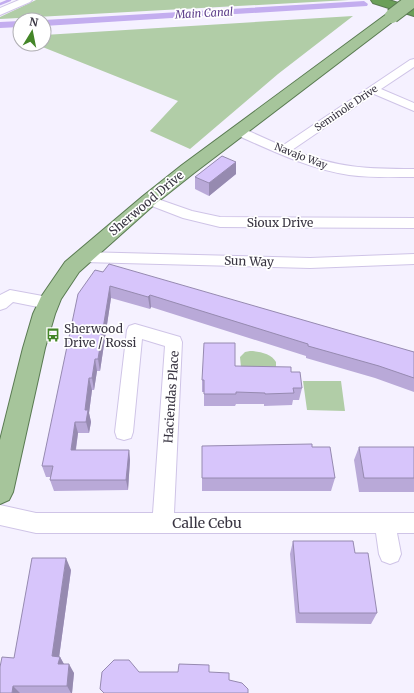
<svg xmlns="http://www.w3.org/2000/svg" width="414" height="693" viewBox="0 0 414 693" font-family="Merriweather,serif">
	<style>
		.green { fill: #b1cda7 }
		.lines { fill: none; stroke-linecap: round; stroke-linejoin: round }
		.stream { stroke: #c3adef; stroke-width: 2.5 }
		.canal { fill: #c3adef; fill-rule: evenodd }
		.minor-casing { stroke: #cfc4e7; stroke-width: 2 }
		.major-casing { stroke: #597a51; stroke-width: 2 }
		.highway-casing { stroke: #597a51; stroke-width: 2 }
		.minor { fill: #fff; fill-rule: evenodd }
		.major { fill: #a6c59b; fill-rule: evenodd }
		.highway { fill: #6b9f59; fill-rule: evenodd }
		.major-bridge-casing { stroke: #597a51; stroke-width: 16; stroke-linecap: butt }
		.major-bridge { stroke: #a6c59b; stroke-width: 14 }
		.wall { fill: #b9a9d8 }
		.shaded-wall { fill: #968ab0 }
		.building { fill: #d7c5fb; stroke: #968ab0 }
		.labels { text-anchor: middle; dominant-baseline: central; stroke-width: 3.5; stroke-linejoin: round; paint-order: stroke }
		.far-street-label { font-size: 10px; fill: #383441; stroke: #fff }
		.far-water-label { font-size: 11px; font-style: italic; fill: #5c3d8a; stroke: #fff }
		.street-label { font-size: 12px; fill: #383441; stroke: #fff }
		.poi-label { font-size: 12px; fill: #383441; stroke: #fff; text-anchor: start }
		.near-street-label { font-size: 14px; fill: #383441; stroke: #fff }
	</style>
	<rect width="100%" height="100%" fill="#f5f1ff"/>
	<!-- green -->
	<path class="green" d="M36 0H349L0 19V17Z
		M353 16 278 74 190 149 150 131 178 101 35 44H44V35Z
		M250 351C259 351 272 354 276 362V369L241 367 240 357 245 352Z
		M303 381H341L345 411 307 410Z"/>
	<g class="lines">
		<!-- stream -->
		<path class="stream" d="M0 4 10 0"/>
		<!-- canal -->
		<path class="canal" d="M364 1 368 4 367 6 44 26V20Z
			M20 21V27L0 28V22Z"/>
		<!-- minor casing -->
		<g class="minor-casing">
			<path id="minor" d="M19 0H32L30 2 0 15V8Z
				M414 59V67L381 89 414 103V111L374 94 292 150C338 168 366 169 414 169V177C392 177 371 178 349 175 308 169 271 150 234 134L232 131 234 128H242L282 146 410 60Z
				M149 196 192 211 220 217 414 218V228L220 227 183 218 144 203 142 200 144 197Z
				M83 252 310 258 414 254V264L310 268 83 262 78 261 75 257 78 253Z
				M10 290 48 297 54 299 56 303 54 307 48 309 13 302 6 308 0 310V295Z
				M135 324 180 337 182 342 174 513H414V533H397L401 554 398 561 390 564 382 561 379 554 376 533H36L0 525V505L36 513H153L165 346 142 339 133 432 131 438 124 440 117 438 115 432 127 330 129 326Z"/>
		</g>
		<!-- major casing -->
		<g class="major-casing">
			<path id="major" d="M392 12 396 13 398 16 396 19 194 173 155 204 79 272 61 299 55 314 45 348 13 492 9 500 0 504V440L23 348 33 314 41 297 65 262 143 196 182 165 388 13Z"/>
		</g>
		<!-- highway casing -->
		<g class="highway-casing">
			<path id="highway" d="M371 0H389L414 8V16L373 3Z"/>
		</g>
		<!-- minor -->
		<use href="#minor" class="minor"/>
		<!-- major -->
		<use href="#major" class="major"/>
		<!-- highway -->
		<use href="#highway" class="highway"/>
		<!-- major-bridge casing -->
		<g class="major-bridge-casing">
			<path id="major-bridge" d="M392 16 413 0"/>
		</g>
		<!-- major-bridge -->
		<use href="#major-bridge" class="major-bridge"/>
	</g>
	<!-- wall -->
	<path class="wall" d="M236 162V174L209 196 195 189V177Z
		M95 270 414 352V392L375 378 306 358V356L151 307 150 309 111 298 100 371H97L94 390H92L89 413 91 422 89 433H78L76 450H129L130 460 128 490 54 491 50 480 51 477H46L42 466Z
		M291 372 302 388 299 400H293L292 405 264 406V404H236L235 406H204V392H202V380Z
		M202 446 312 447 335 478 331 491H202Z
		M359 447H414V492H359L354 460Z
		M293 541 355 553 377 613 371 624 296 623 290 554Z
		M71 570 59 657H60L64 664 74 673 72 693H0L14 658Z"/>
	<!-- shaded-wall -->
	<path class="shaded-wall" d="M236 162V174L209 196V183Z
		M110 286 111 298 100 371 98 359Z
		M150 295 151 307 150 309 148 297Z
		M95 359 97 371 94 390 92 378Z
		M89 378 92 390 89 413 91 422 89 433 86 422 85 410Z
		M75 422 78 433 74 461 71 450Z
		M129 450 130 460 128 490 126 480Z
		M66 558 71 570 58 665 52 656Z
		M60 657 65 666 58 664Z
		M69 664 74 673 72 693H71L67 686Z
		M13 686 20 693H12Z"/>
	<!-- building -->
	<path class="building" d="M222 156 236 162 209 183 195 177Z
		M109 264 414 352V378L379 366 308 346V344L150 295 148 297 110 286 98 359H95L92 378H89L85 410H88L86 422H75L71 450H129L126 480H50L53 466H42L78 294 95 270 103 272Z
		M204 343H235V366L291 367V372H300L302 388H293L294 393 265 394V393L236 392V394H204V380H202Z
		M312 444V447H330L335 478H202V446Z
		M359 447H414V478H364Z
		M293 541H353L355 553H368L377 613H299Z
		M32 558H66L52 656 60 657 58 664H69L67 686H13L12 693H0V667L2 657 14 658Z
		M114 660H129L139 672H178L179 664 209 665V672L229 673V680L242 683 248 689V693H104L100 689 102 672Z"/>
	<!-- icons -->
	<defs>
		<g id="bus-bare" transform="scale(1.08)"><path d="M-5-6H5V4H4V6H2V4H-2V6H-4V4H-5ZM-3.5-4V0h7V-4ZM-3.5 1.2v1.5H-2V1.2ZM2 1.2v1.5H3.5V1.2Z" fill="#448628" stroke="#fff" stroke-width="2.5" paint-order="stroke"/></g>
	</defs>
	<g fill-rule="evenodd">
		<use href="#bus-bare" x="53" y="335"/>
	</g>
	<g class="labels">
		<!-- far-street labels -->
		<g class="far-street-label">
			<text transform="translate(346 108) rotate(-34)">Seminole Drive</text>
			<text transform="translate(301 156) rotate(21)">Navajo Way</text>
		</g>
		<!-- far-water labels -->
		<g class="far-water-label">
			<text transform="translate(204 13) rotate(-3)">Main Canal</text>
		</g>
		<!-- street labels -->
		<g class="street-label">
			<text transform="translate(146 203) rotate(-40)">Sherwood Drive</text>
			<text x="280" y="222">Sioux Drive</text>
			<text transform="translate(249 261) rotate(2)">Sun Way</text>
			<text transform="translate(171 397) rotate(-86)">Haciendas Place</text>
		</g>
		<!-- poi labels -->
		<g class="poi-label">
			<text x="64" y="328">Sherwood<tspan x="64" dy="14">Drive / Rossi</tspan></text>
		</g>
		<!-- near-street labels -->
		<g class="near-street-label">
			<text x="207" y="523">Calle Cebu</text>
		</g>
	</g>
	<!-- north arrow -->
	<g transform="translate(32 32) rotate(10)"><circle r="19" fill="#ffffff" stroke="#afaeb3"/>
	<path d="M0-3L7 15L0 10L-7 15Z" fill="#448628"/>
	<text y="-6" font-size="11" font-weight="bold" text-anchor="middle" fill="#383441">N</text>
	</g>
</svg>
